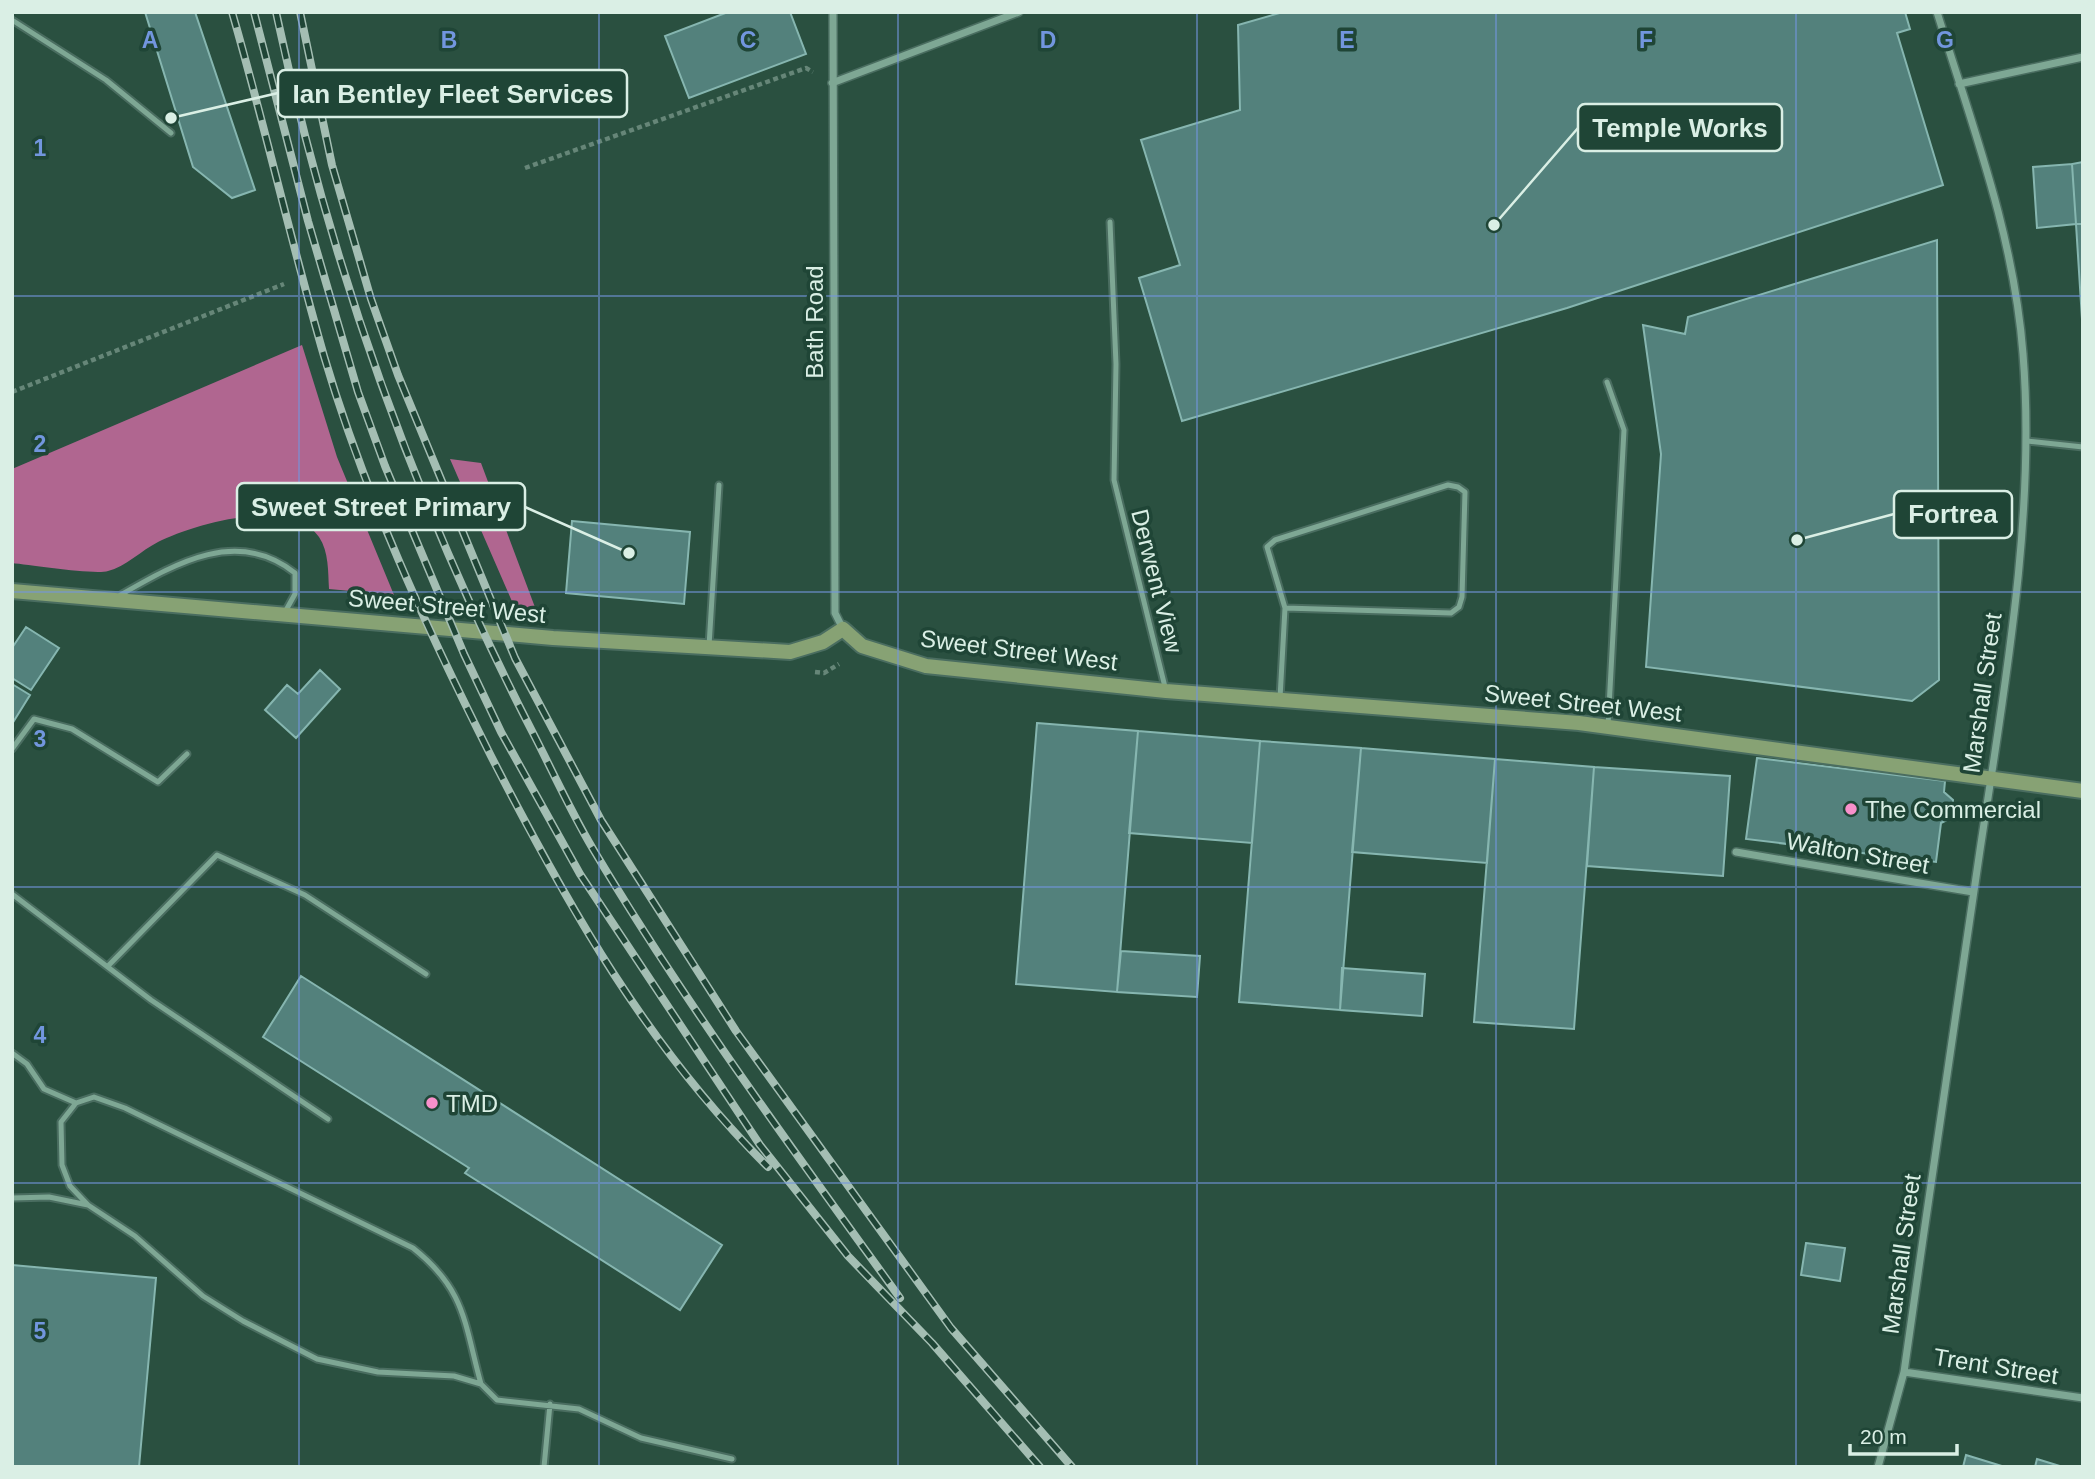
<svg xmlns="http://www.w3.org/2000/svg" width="2095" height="1479" viewBox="0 0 2095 1479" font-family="Arial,sans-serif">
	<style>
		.forest { fill: #b06690 }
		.building { fill: #53817c; stroke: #86b6b0; stroke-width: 2 }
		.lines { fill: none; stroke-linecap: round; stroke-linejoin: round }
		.lane-casing { stroke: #4a6d60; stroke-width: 9 }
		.street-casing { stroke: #4a6d60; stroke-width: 10 }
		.secondary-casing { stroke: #4a6d60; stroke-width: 18 }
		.path { stroke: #668678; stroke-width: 4.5; stroke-dasharray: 5 3.5; stroke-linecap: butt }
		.lane { stroke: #7ea794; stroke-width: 5 }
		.street { stroke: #7ea794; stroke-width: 7 }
		.secondary { stroke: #87a274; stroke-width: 14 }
		.rail-casing { stroke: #a4beb3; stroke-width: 8 }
		.rail { stroke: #1f4536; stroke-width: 5; stroke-dasharray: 16; stroke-linecap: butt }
		.grid { fill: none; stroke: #7296de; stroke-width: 2; stroke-opacity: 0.55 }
		.poi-dot { fill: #f890cb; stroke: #1f4536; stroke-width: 2.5 }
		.labels { text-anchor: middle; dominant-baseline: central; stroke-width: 7; stroke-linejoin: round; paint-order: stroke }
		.street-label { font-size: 24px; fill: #daefe5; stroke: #1f4536 }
		.poi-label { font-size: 24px; fill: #daefe5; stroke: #1f4536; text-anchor: start }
		.grid-label { font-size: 23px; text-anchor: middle; font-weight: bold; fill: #7296de; stroke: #1f4536; stroke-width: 7; stroke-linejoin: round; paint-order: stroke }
		.leader { fill: none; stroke: #daefe5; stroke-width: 2.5 }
		.callout-dot { fill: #daefe5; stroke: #1f4536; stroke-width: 2.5 }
		.callout { fill: #1f4536; stroke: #daefe5; stroke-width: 2.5 }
		.callout-label { font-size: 26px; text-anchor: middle; font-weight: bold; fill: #daefe5 }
	</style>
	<rect width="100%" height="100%" fill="#2a5040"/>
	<!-- forest -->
	<path class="forest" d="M302 345 337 457 394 595 329 589C328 572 329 552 319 537 290 496 194 524 158 542 142 550 125 567 108 571 95 575 30 565 12 563V469Z
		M450 459 481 463 536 610 514 606Z"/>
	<!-- building -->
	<path class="building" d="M145 12H195L255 190 232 198 193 167Z
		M728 12H790L806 54 689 98 665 36Z
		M1283 12H1905L1910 29 1897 33 1943 185 1567 308 1182 421 1139 278 1180 265 1141 140 1240 110 1238 25Z
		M2083 162V224H2076L2072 164Z
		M2072 164 2076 224 2037 228 2033 167Z
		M2076 224H2083V335Z
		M1937 240 1939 680 1912 701 1646 667 1661 454 1643 325 1685 334 1688 317Z
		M572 521 690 532 684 604 566 593Z
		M26 627 59 648 31 690 12 678V648Z
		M320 670 340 689 296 738 265 710 287 685 298 694Z
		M12 684 30 695 12 724Z
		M1037 723 1138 731 1117 992 1016 984Z
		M1138 731 1260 741 1252 843 1129 833Z
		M1260 741 1361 748 1340 1010 1239 1002Z
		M1361 748 1495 759 1487 863 1352 852Z
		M1757 758 1945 781 1944 792 1953 800 1951 818 1941 823 1936 862 1746 839Z
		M1495 759 1594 767 1574 1029 1474 1022Z
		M1594 767 1730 776 1723 876 1587 866Z
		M1121 951 1200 956 1197 997 1117 992Z
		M1342 968 1425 974 1422 1016 1340 1010Z
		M301 976 722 1245 680 1310 465 1173 469 1168 263 1037Z
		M1806 1243 1845 1248 1840 1281 1801 1275Z
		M12 1265 156 1278 139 1467H12Z
		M1966 1455 2005 1467H1963Z
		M2037 1459 2063 1467H2035Z"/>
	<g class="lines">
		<!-- lane casing -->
		<g class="lane-casing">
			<path id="lane" d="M12 20 106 80 171 133
				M1110 222 1116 364 1114 480 1166 691
				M1607 382 1624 430 1608 726
				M2027 441 2083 447
				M117 597C173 565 236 526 295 573V594L285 612
				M709 646 719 485
				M1280 698 1285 608 1267 547 1275 540 1448 485 1458 487 1465 492 1462 597 1459 607 1451 613 1285 608
				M12 749 34 719 72 729 158 782 187 754
				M12 894 151 1000 328 1119
				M108 966 217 855 305 895 426 974
				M12 1053 27 1064 44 1089 76 1103
				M12 1198 49 1197 88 1205
				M481 1384C464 1323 466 1290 413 1248L125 1108 94 1097 76 1103 61 1122 62 1165 70 1186 88 1205 135 1236 203 1296 243 1321 317 1359 378 1372 454 1376 481 1384 497 1400 579 1409 641 1438 732 1459
				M544 1467 550 1404"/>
		</g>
		<!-- street casing -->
		<g class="street-casing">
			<path id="street" d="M833 12 835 613 843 629
				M832 83 1019 12
				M1959 84 2083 57
				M1736 852 1973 892
				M1904 1372 2083 1398
				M1878 1467 1904 1372C1929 1198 1953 1024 1980 850 2004 691 2036 515 2023 354 2014 235 1972 125 1937 12"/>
		</g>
		<!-- secondary casing -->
		<g class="secondary-casing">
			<path id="secondary" d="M12 591 553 638 790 652 823 642 843 629 862 646 926 666 1166 691 1579 723 2083 791"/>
		</g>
		<!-- path -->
		<path class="path" d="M525 168 806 68 813 72
			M12 392 284 284
			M815 672 824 673 839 664"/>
		<!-- lane -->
		<use href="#lane" class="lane"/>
		<!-- street -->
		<use href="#street" class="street"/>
		<!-- secondary -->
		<use href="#secondary" class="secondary"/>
		<!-- rail casing -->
		<g class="rail-casing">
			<path id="rail" d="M232 12C265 126 291 242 324 356 365 495 426 627 491 756 568 906 647 1047 768 1167
				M254 12 308 221 358 392 385 466 464 654 501 732 580 874 760 1145 848 1256 932 1343 1040 1467
				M276 12C329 262 416 506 533 733 553 772 571 812 593 849 686 1005 794 1151 900 1298
				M300 12 332 165 371 299 398 375 515 658 601 820 736 1031 951 1328 1072 1467"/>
		</g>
		<!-- rail -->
		<use href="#rail" class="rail"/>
	</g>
	<!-- grid -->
	<path class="grid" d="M299 12V1467M599 12V1467M898 12V1467M1197 12V1467M1496 12V1467M1796 12V1467M12 296H2083M12 592H2083M12 887H2083M12 1183H2083"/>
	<!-- markers -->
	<g class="poi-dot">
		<circle cx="1851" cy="809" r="7"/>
		<circle cx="432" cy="1103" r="7"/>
	</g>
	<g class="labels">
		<!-- street labels -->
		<g class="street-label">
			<text transform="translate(814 322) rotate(-90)">Bath Road</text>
			<text transform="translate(1157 581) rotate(76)">Derwent View</text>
			<text transform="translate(447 606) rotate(5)">Sweet Street West</text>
			<text transform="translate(1019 650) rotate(7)">Sweet Street West</text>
			<text transform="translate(1982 693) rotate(-82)">Marshall Street</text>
			<text transform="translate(1583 703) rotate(6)">Sweet Street West</text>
			<text transform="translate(1858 853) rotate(10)">Walton Street</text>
			<text transform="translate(1901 1254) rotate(-82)">Marshall Street</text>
			<text transform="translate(1996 1366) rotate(9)">Trent Street</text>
		</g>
		<!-- poi labels -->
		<g class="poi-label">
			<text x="1865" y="809">The Commercial</text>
			<text x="446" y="1103">TMD</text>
		</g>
	</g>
	<g class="grid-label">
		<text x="150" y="48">A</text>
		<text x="449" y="48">B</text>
		<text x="748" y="48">C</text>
		<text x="1048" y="48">D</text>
		<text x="1347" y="48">E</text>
		<text x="1646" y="48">F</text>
		<text x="1945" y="48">G</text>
		<text x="40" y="156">1</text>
		<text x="40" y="452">2</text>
		<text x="40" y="747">3</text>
		<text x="40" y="1043">4</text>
		<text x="40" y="1339">5</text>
	</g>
	<!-- callouts -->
	<path class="leader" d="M171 118L278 93M1494 225L1578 128M629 553L525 507M1797 540L1894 514"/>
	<g class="callout-dot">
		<circle cx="171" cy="118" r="7"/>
		<circle cx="1494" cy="225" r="7"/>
		<circle cx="629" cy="553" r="7"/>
		<circle cx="1797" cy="540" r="7"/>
	</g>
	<g class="callout">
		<rect x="278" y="70" width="349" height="47" rx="7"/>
		<rect x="1578" y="104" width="204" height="47" rx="7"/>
		<rect x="237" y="483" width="288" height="47" rx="7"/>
		<rect x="1894" y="491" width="118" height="47" rx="7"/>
	</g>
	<g class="callout-label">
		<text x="453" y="103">Ian Bentley Fleet Services</text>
		<text x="1680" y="137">Temple Works</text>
		<text x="381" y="516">Sweet Street Primary</text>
		<text x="1953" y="523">Fortrea</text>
	</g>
	<!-- border -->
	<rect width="2095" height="1479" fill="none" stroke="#daefe5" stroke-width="28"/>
	<!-- scale -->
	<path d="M1850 1444v10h107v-10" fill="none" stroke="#daefe5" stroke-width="3.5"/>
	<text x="1860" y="1444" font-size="21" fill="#daefe5" stroke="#1f4536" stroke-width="5" paint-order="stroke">20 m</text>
</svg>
